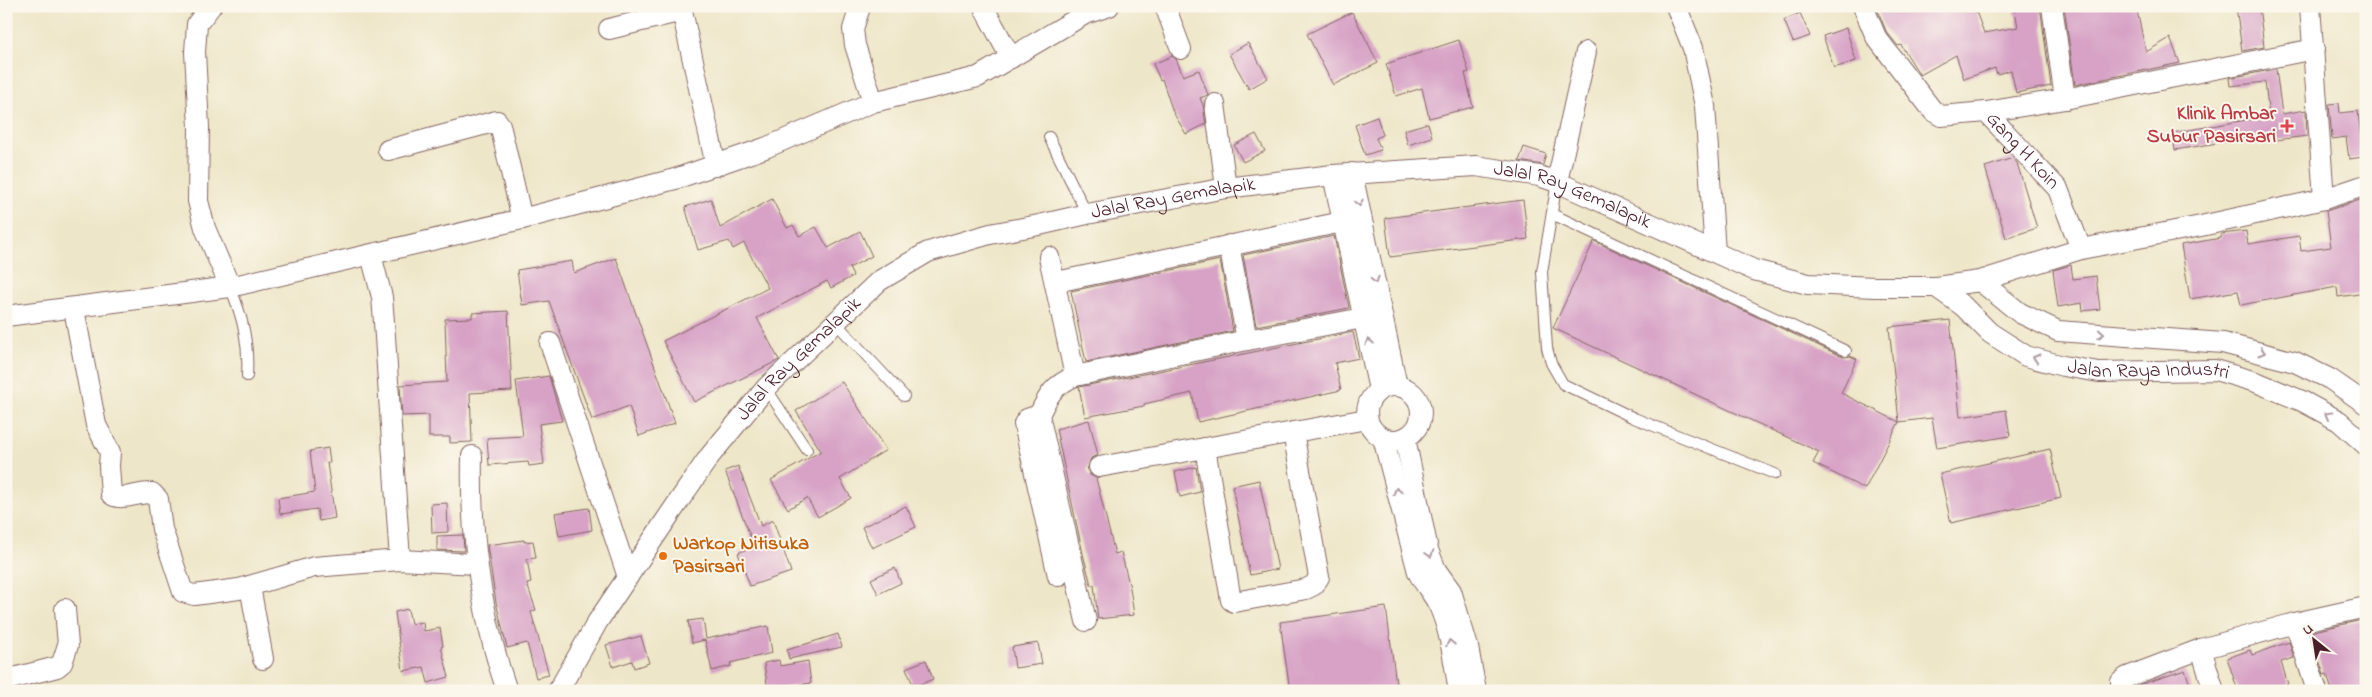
<svg xmlns="http://www.w3.org/2000/svg" width="2372" height="697" viewBox="0 0 2372 697" font-family="'Indie Flower',sans-serif">
	<style>
		.building { fill: #d7a2c6 }
		.lines { fill: none; stroke-linecap: round; stroke-linejoin: round }
		.service-casing { stroke: #836562; stroke-width: 12 }
		.minor-casing { stroke: #836562; stroke-width: 22 }
		.service { stroke: #fff; stroke-width: 10 }
		.minor { stroke: #fff; stroke-width: 20 }
		.oneway { stroke: #ae9aa0 }
		.health-dot { fill: #e0444e; stroke: #fbf7ec; stroke-width: 2 }
		.food-dot { fill: #e8710a; stroke: #fbf7ec; stroke-width: 2 }
		.labels { text-anchor: middle; dominant-baseline: central; stroke-width: 4; stroke-linejoin: round; paint-order: stroke }
		.health-label { font-size: 20px; font-weight: bold; fill: #be3a42; stroke: #fbf7ec; text-anchor: end }
		.street-label { font-size: 20px; fill: #4a1f2b; stroke: #fbf7ec }
		.food-label { font-size: 20px; font-weight: bold; fill: #c56008; stroke: #fbf7ec; text-anchor: start }
	</style>
	<rect width="100%" height="100%" fill="#fbf7ec"/>
	<filter id="ink" filterUnits="userSpaceOnUse"><feTurbulence type="fractalNoise" baseFrequency=".02" numOctaves="2"/><feDisplacementMap in="SourceGraphic" scale="10" xChannelSelector="R" yChannelSelector="G"/><feConvolveMatrix kernelMatrix="1 2 1 2 8 2 1 2 1" color-interpolation-filters="sRGB"/></filter>
	<filter id="wash" filterUnits="userSpaceOnUse"><feTurbulence type="fractalNoise" baseFrequency=".0096" numOctaves="4" result="noise"/><feDisplacementMap in="SourceGraphic" scale="20" xChannelSelector="R" yChannelSelector="G"/><feGaussianBlur stdDeviation="1.12" result="paint"/><feColorMatrix in="noise" values="0 0 0 0 0 0 0 0 0 0 0 0 0 0 0 0 0 1.4 0 .05"/><feComposite in="paint" operator="in"/></filter>
	<g filter="url(#wash)">
		<rect width="100%" height="100%" fill="#eee6c8"/>
		<g id="blocks">
			<!-- building -->
			<path class="building" d="M1876 6H1974L1984 33 2018 27 2014 6H2040L2051 86 2016 93 2011 70 1997 74 1995 68 1964 79 1956 55 1920 75 1901 45 1898 46 1886 31Z
				M2064 6H2136L2146 52 2170 38 2180 63 2075 85Z
				M2236 6H2259L2264 47 2242 51Z
				M1352 12 1378 63 1333 85 1307 34Z
				M1800 13 1810 36 1793 42 1784 20Z
				M1846 28 1856 61 1834 68 1823 36Z
				M1459 40 1469 72 1465 73 1473 107 1429 118 1422 88 1396 96 1386 64Z
				M1248 43 1268 78 1249 89 1229 54Z
				M1172 56 1176 59 1183 76 1199 70 1208 95 1200 98 1203 105 1206 124 1186 134 1173 112 1162 79 1160 80 1153 64Z
				M2276 69 2282 114 2306 110 2307 136 2261 142 2260 136 2175 150 2172 133 2269 116 2265 82 2230 86 2229 78Z
				M2339 103 2340 113 2358 111 2363 157 2349 159 2346 137 2332 139 2329 104Z
				M1377 117 1383 135 1376 138 1381 150 1365 155 1355 125Z
				M1428 123 1432 137 1408 145 1404 130Z
				M1256 134 1265 151 1243 162 1234 145Z
				M1524 147 1546 154 1543 165 1519 161Z
				M2013 158 2017 163 2037 228 2006 238 1985 167Z
				M2366 198V293L2338 297 2337 287 2241 305 2238 291 2190 299 2181 245 2221 238V234L2246 231 2248 244 2299 236 2301 251 2331 247 2326 211Z
				M711 199 720 228 772 199 787 228 793 225 799 236 816 227 828 248 860 231 872 256 849 268 853 276 831 288 827 281 757 318 779 360 694 402 663 341 768 288 744 243 733 249 729 241 698 250 685 207Z
				M1523 200 1528 239 1390 257 1385 218Z
				M1334 236 1349 308 1256 326 1243 255Z
				M1594 241 1843 357 1850 356 1857 359 1841 393 1899 422 1865 489 1813 463 1819 452 1553 328Z
				M616 258 675 423 639 436 629 406 592 420 549 301 522 305 517 270 572 261 574 273Z
				M1220 260 1233 331 1086 362 1071 291Z
				M2071 265 2073 279 2096 276 2100 309 2083 311 2082 303 2058 307 2053 270Z
				M508 311 512 391 470 393 472 442 450 443V437H429V415L402 416 400 385 447 382 445 319 472 318V313Z
				M1950 320 1960 417 2006 410 2010 436 1937 448 1932 418 1899 422 1889 327Z
				M1353 332 1359 358 1335 363 1341 390 1198 422 1192 393 1144 404V406L1085 417 1079 387Z
				M549 376 562 421 539 424 544 464 529 466 528 462 489 465 487 438 523 436 516 381Z
				M842 382 886 450 840 479 851 498 818 517 807 498 788 509 771 480 821 451 796 411Z
				M1089 420 1098 455 1091 458 1087 470 1090 475 1096 478 1115 554 1121 552 1130 588 1134 615 1098 619 1094 585H1091L1083 554 1056 429Z
				M328 448 330 463H327L335 518 319 521 317 509 280 514 278 498 315 492 310 451Z
				M2050 449 2061 498 1951 523 1940 474Z
				M738 466 761 526 773 520 791 572 750 586 738 553 754 546 725 471Z
				M1196 467 1200 492 1180 497 1175 472Z
				M1259 480 1278 569 1250 575 1232 486Z
				M447 503 448 532 432 533 431 504Z
				M906 506 916 527 872 548 862 527Z
				M589 508 592 530 559 536 555 513Z
				M463 535 464 551 437 550V536Z
				M524 540V542L533 541 536 558 527 559 531 583 527 584 536 610 531 612 549 675 536 678 527 643 507 648 496 602 487 545Z
				M895 568 901 583 878 594 871 579Z
				M1386 607 1397 691H1290L1280 622Z
				M408 609 411 624 423 622 424 631 440 628 443 646 441 647 449 677 428 683 424 667 403 671 395 612Z
				M703 619 706 639 768 626 772 653 730 663 731 666 712 671 705 640 692 643 688 621Z
				M2366 619V691H2332L2327 674 2324 675 2310 632Z
				M838 634 842 647 789 659 787 650Z
				M641 636 649 663 634 668 632 661 613 667 606 645Z
				M2289 642 2294 658 2281 662 2288 684 2286 685 2288 691H2238L2227 658 2250 650 2252 655Z
				M1038 643 1042 664 1015 668 1012 647Z
				M779 660 780 666 808 661 811 683 783 688V691H768L764 663Z
				M926 660 933 679 914 687 906 668Z
				M2185 670 2192 691H2133V687Z"/>
		</g>
	</g>
	<g filter="url(#ink)">
		<use href="#blocks" fill-opacity="0" stroke="#836562" stroke-width="1"/>
		<g class="lines">
			<!-- service casing -->
			<g class="service-casing">
				<path id="service" d="M1049 137 1087 214
					M1557 182 1542 272 1547 348 1551 363 1563 384 1634 418 1775 474
					M1552 214 1846 351
					M230 287C243 317 249 344 247 376
					M835 322 904 396
					M766 388 807 450"/>
			</g>
			<!-- minor casing -->
			<g class="minor-casing">
				<g id="minor">
					<path d="M211 6 197 24 195 52 199 127 198 201 205 228 230 287"/>
					<path d="M681 6 716 166"/>
					<path d="M1165 6 1181 49"/>
					<path d="M1676 6 1693 48 1705 106 1715 252"/>
					<path id="s1" d="M1863 6 1876 37 1933 111 1941 116 1986 112 2058 189 2081 249"/>
					<path d="M2052 6 2065 99"/>
					<path d="M2310 6 2324 199"/>
					<path d="M860 7 853 29 855 45 873 102"/>
					<path d="M985 10 1011 58"/>
					<path d="M609 29 682 11"/>
					<path d="M1215 104 1226 188"/>
					<path d="M1986 112 2065 99 2314 49"/>
					<path d="M388 150 497 121 500 125 522 219"/>
					<path d="M1352 173 1397 386"/>
					<path d="M1333 175 1379 390"/>
					<path d="M1557 182 1586 52"/>
					<path d="M1229 245 1247 340"/>
					<path d="M371 255 382 297 384 322 400 560"/>
					<path d="M1049 257 1075 376"/>
					<path d="M1980 281 2020 313 2058 331 2223 343 2295 362 2330 379 2366 404"/>
					<path d="M1056 282 1342 222"/>
					<path id="s2" d="M1936 287 1963 306 1990 333 2026 356 2063 366 2099 372 2215 370 2256 382 2302 401 2339 421 2366 445"/>
					<path d="M74 309 96 425 110 452 109 466 111 494C120 502 139 492 152 493L158 499 162 529 183 592 194 595 239 589 314 567 400 560 477 564"/>
					<path d="M6 316 230 287 522 219 675 179 765 148 873 102 978 77 1085 14 1109 6"/>
					<path d="M550 343 628 577"/>
					<circle cx="1394" cy="413" r="27"/>
					<path d="M1039 415 1027 419 1024 424 1058 576"/>
					<path d="M1383 438 1418 572C1424 585 1434 594 1440 608 1451 634 1454 663 1459 691"/>
					<path d="M1405 438 1428 550 1436 570 1451 591 1468 647 1476 691"/>
					<path d="M1205 448 1231 600 1234 602 1306 589 1314 585 1319 577 1293 432"/>
					<path d="M472 456C470 536 481 615 507 691"/>
					<path d="M1099 467 1367 419"/>
					<path d="M250 586 263 659"/>
					<path d="M1086 621 1039 415C1049 394 1053 386 1075 376L1247 340 1363 318"/>
					<path d="M2295 623 2317 691"/>
					<path d="M2201 649 2214 691"/>
					<path d="M6 680 57 667 62 663 68 645 65 609"/>
					<path id="s3" d="M558 691 598 621 670 514 709 457 766 388 879 281 928 252 990 234 1039 225 1087 214 1226 188 1333 175 1476 166 1539 176 1557 182 1754 270 1808 284 1875 287H1936L1980 281 2081 249 2201 226 2324 199 2366 185"/>
					<path d="M2121 691V682L2127 677 2201 649 2295 623 2366 607"/>
				</g>
			</g>
			<!-- service -->
			<use href="#service" class="service"/>
			<!-- minor -->
			<use href="#minor" class="minor"/>
		</g>
		<!-- one-way arrows -->
		<defs><path id="oneway-chevron" d="M-2-3.5L2.5 0L-2 3.5" fill="none" stroke-width="1.6" stroke-linecap="round" stroke-linejoin="round" transform="scale(1.25)"/></defs>
		<g class="oneway">
			<use href="#oneway-chevron" transform="translate(1359 203) rotate(78)"/>
			<use href="#oneway-chevron" transform="translate(1375 280) rotate(78)"/>
			<use href="#oneway-chevron" transform="translate(2101 334) rotate(4)"/>
			<use href="#oneway-chevron" transform="translate(1369 342) rotate(-102)"/>
			<use href="#oneway-chevron" transform="translate(2262 352) rotate(17)"/>
			<use href="#oneway-chevron" transform="translate(2036 358) rotate(-164)"/>
			<use href="#oneway-chevron" transform="translate(2328 415) rotate(-151)"/>
			<use href="#oneway-chevron" transform="translate(1397 491) rotate(-105)"/>
			<use href="#oneway-chevron" transform="translate(1430 554) rotate(72)"/>
			<use href="#oneway-chevron" transform="translate(1450 643) rotate(-101)"/>
		</g>
	</g>
	<!-- markers -->
	<path class="health-dot" d="M2284.5 118.5h5v5h5v5h-5v5h-5v-5h-5v-5h5z"/>
	<circle class="food-dot" cx="663" cy="556" r="5"/>
	<g class="labels">
		<!-- health labels -->
		<g class="health-label">
			<text x="2276" y="114">Klinik Ambar<tspan x="2276" dy="23">Subur Pasirsari</tspan></text>
		</g>
		<!-- street labels -->
		<g class="street-label">
			<text stroke="none"><textPath href="#s1" startOffset="235">Gang H Koin</textPath></text>
			<text stroke="none"><textPath href="#s3" startOffset="1238">Jalal Ray Gemalapik</textPath></text>
			<text stroke="none"><textPath href="#s3" startOffset="832">Jalal Ray Gemalapik</textPath></text>
			<text stroke="none"><textPath href="#s3" startOffset="412">Jalal Ray Gemalapik</textPath></text>
			<text stroke="none"><textPath href="#s2" startOffset="238">Jalan Raya Industri</textPath></text>
		</g>
		<!-- food labels -->
		<g class="food-label">
			<text x="673" y="544">Warkop Nitisuka<tspan x="673" dy="23">Pasirsari</tspan></text>
		</g>
	</g>
	<!-- margin -->
	<rect width="2372" height="697" fill="none" stroke="#fbf7ec" stroke-width="25"/>
	<!-- north arrow -->
	<g transform="translate(2314 640) rotate(330)" stroke="#fbf7ec" stroke-width="4" paint-order="stroke">
	<path d="M0-4L9 19L0 12L-9 19Z" fill="#4a1f2b"/>
	<text y="-8" font-size="14" font-weight="bold" text-anchor="middle" fill="#4a1f2b">U</text>
	</g>
</svg>
